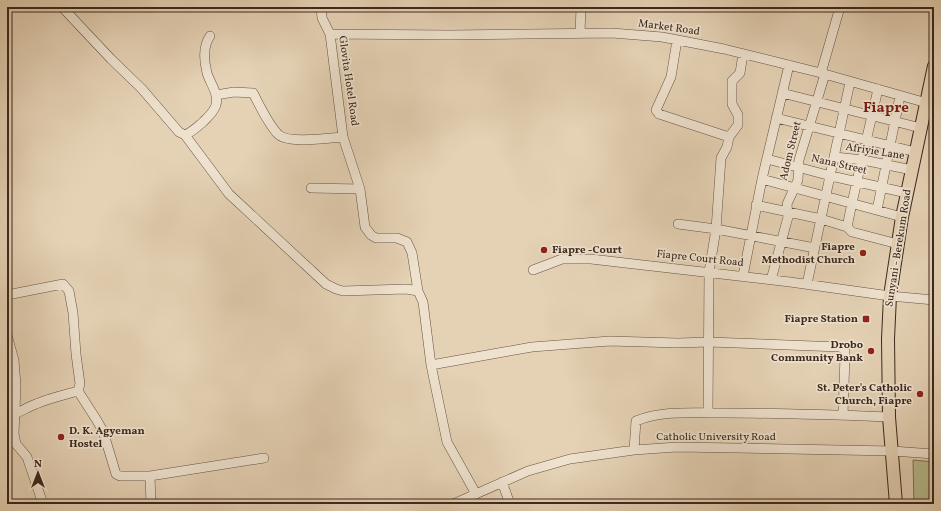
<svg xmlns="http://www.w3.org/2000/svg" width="941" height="511" viewBox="0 0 941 511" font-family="Vollkorn,serif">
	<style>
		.green { fill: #b7bb8c; stroke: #7a7254 }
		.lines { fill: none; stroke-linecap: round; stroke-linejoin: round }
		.minor-casing { stroke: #675243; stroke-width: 10 }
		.major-casing { stroke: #3d281d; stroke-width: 14 }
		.minor { stroke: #eee2cf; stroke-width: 9 }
		.major { stroke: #e5d2b5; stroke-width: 12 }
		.poi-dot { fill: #8f2418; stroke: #eee2cf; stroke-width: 1.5 }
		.labels { text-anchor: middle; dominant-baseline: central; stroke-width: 3.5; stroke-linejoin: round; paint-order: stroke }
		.street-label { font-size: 11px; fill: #3d281d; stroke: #eee2cf }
		.poi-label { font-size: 11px; font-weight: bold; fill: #3d281d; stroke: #eee2cf; text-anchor: end }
		.district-label { font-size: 15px; font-weight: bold; fill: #7a1f14; stroke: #eee2cf }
	</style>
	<rect width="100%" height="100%" fill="#e5d2b5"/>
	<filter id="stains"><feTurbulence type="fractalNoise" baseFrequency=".005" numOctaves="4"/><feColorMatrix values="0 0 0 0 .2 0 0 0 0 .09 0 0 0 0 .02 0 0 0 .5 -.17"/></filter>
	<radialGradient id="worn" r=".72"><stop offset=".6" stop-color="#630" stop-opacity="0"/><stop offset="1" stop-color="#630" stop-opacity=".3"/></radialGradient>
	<!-- green -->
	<path class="green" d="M913 460 934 462V504H914Z"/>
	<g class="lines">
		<!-- minor casing -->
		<g class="minor-casing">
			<path id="minor" d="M62 7 111 59 142 89 179 132 185 135 229 194 326 284 336 289 343 291 406 289 418 291
				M321 7 322 18 330 34 343 137 360 189 365 227 371 235 376 238H397L407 242 412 253 418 291 423 302 431 365 447 442 476 494
				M580 33 581 7
				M330 34 450 35 612 33 662 37 724 49 821 73 934 105
				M677 40 671 77 656 110 659 114 729 137
				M821 73 840 7
				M782 93 921 128
				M216 95 234 92 253 93C259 104 269 126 279 135 290 144 329 138 343 137
				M776 118 916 152
				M185 135C192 132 197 127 203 122 208 117 214 112 216 105 219 94 210 83 207 73 204 61 203 46 210 36
				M835 157 863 160 912 170
				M767 159 831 176 907 193
				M762 179 902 217
				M311 188 360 189
				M756 205 821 219 847 227 852 232 898 244
				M877 210 900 96
				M678 224 716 229 815 248
				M847 227 852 203 878 89
				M533 270 562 259H591L790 282 890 296 934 300
				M743 276 762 179 789 65
				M771 280 788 217 787 204 798 180 799 160 825 74
				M807 284 850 82
				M7 295 63 284 69 291 73 313 76 354 80 384 78 391
				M7 335 14 360 16 385 14 434 16 444 27 457 43 504
				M431 365 532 347 610 341 678 343 709 342 840 347 845 350V355L843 415
				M78 391 96 419 103 431 116 474 120 476H150L264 458
				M708 413 709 272 716 229 721 158 727 147 729 137 738 125V115L732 104V81L740 73 743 54
				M7 416C18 414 25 408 36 404 50 398 64 395 78 391
				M634 450 636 421C663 410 695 413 724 413 779 413 834 415 889 417
				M150 476 151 504
				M502 482 510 504
				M453 504 528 471 570 459 634 450 677 447 892 451 934 454"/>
		</g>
		<!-- major casing -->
		<g class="major-casing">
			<path id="major" d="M896 504 889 417 888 339 890 296 902 217 934 66"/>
		</g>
		<!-- minor -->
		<use href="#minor" class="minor"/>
		<!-- major -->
		<use href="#major" class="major"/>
	</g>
	<!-- markers -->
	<g class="poi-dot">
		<circle cx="544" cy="250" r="4"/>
		<circle cx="863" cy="253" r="4"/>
		<rect x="862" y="315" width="8" height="8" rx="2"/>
		<circle cx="871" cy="351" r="4"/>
		<circle cx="920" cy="394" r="4"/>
		<circle cx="61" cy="437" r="4"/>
	</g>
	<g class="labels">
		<!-- street labels -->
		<g class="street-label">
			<text transform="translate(669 28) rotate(8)">Market Road</text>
			<text transform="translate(348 81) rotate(82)">Glovita Hotel Road</text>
			<text transform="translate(791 151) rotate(-76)">Adom Street</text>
			<text transform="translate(875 152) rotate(9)">Afriyie Lane</text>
			<text transform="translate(839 165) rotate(13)">Nana Street</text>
			<text transform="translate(899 248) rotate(-81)">Sunyani - Berekum Road</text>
			<text transform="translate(700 259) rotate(6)">Fiapre Court Road</text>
			<text x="716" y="437">Catholic University Road</text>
		</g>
		<!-- poi labels -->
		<g class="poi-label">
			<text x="855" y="247">Fiapre<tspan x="855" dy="13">Methodist Church</tspan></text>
			<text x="552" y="250" text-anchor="start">Fiapre -Court</text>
			<text x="858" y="319">Fiapre Station</text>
			<text x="863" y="345">Drobo<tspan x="863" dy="13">Community Bank</tspan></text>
			<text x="912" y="388">St. Peter's Catholic<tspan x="912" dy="13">Church, Fiapre</tspan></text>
			<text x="69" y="431" text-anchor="start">D. K. Agyeman<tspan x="69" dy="13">Hostel</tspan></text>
		</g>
		<!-- district labels -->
		<g class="district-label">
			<text x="886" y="108">Fiapre</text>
		</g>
	</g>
	<!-- margin -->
	<rect width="941" height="511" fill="none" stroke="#e5d2b5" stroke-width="24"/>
	<rect x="8" y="8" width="925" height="495" fill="none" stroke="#3d281d" stroke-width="2"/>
	<rect x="12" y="12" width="917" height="487" fill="none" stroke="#3d281d"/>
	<!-- north arrow -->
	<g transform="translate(38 473)" stroke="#eee2cf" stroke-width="3" paint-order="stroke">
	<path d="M0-3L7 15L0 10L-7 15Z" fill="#3d281d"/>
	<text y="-6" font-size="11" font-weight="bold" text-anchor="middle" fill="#3d281d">N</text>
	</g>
	<rect width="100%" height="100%" filter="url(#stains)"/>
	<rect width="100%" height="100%" fill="url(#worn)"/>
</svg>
